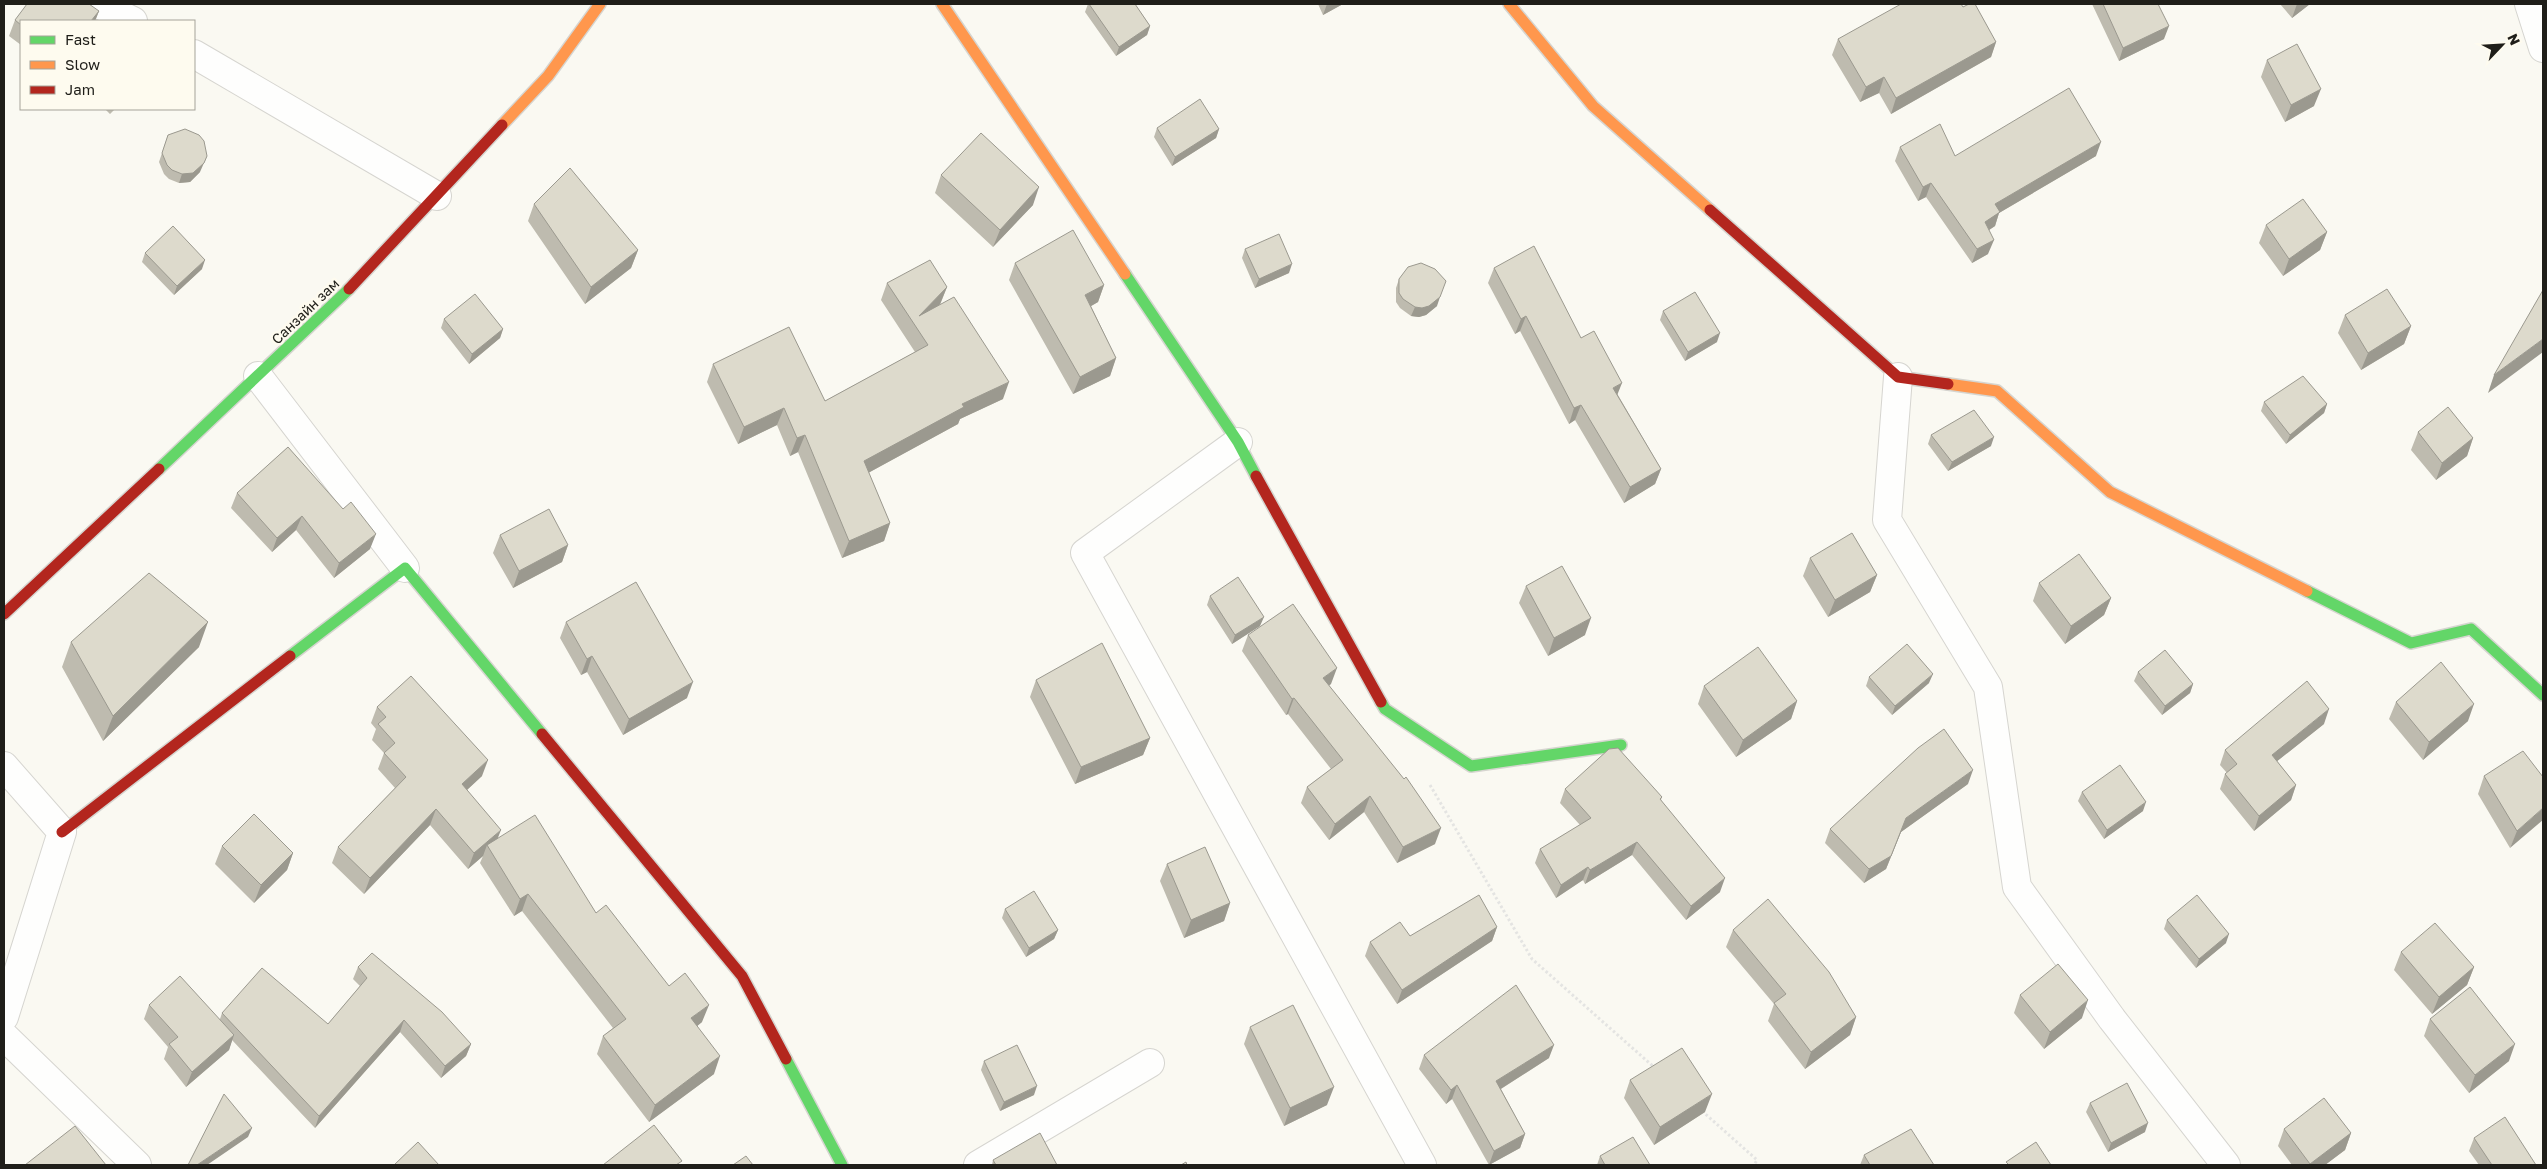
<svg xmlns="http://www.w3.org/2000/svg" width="2547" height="1169" viewBox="0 0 2547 1169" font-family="'Golos Text',sans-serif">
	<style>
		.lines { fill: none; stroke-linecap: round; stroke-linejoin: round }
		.street-casing { stroke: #d6d5d0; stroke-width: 30 }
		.fast-casing { stroke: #d6d5d0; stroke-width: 14 }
		.slow-casing { stroke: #d6d5d0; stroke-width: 14 }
		.jam-casing { stroke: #d6d5d0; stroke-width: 14 }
		.path { stroke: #e4e4e2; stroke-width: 3; stroke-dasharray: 2.5 2.5; stroke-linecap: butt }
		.street { stroke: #fefefd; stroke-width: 28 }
		.fast { stroke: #63d668; stroke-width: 11 }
		.slow { stroke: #ff974d; stroke-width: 11 }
		.jam { stroke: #b3261e; stroke-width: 11 }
		.wall { fill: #bebbaf }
		.shaded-wall { fill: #9b998f }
		.building { fill: #dddacc; stroke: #9b998f }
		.labels { text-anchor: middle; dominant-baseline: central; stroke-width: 5; stroke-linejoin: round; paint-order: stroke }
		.street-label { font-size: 14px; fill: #1f1e19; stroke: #fefbef }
	</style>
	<rect width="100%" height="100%" fill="#faf9f2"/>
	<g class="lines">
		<!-- street casing -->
		<g class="street-casing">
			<path id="street" d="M98 4 133 21
				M2529 4 2543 48
				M194 54 437 196
				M258 376 405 568
				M1898 377 1887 520 1988 687 2017 887 2112 1019 2226 1165
				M1238 442 1085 553 1422 1165
				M4 766 62 832 4 1017
				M4 1036 137 1165
				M978 1165 1150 1063"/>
		</g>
		<!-- fast casing -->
		<g class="fast-casing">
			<path id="fast" d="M1125 274 1238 442 1256 476
				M159 469 349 289
				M2307 591 2411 643 2471 629 2543 695
				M290 656 405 568 542 734
				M1381 702 1385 709 1471 766 1621 745
				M786 1059 842 1165"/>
		</g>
		<!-- slow casing -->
		<g class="slow-casing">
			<path id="slow" d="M942 4 1125 274
				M1509 4 1593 106 1710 210
				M502 125 548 76 600 4
				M1948 384 1997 391 2110 492 2307 591"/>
		</g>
		<!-- jam casing -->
		<g class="jam-casing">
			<path id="jam" d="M1710 210 1898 377 1948 384
				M349 289 502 125
				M1256 476 1381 702
				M4 614 159 469
				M542 734 742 976 786 1059
				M62 832 290 656"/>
		</g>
		<!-- path -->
		<path class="path" d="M1430 785 1532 959 1655 1068
			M1702 1111 1757 1160 1754 1165"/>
		<!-- street -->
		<use href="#street" class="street"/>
		<!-- fast -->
		<use href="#fast" class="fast"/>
		<!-- slow -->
		<use href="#slow" class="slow"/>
		<!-- jam -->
		<use href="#jam" class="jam"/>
	</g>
	<!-- wall -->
	<path class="wall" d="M1088 4H1135L1150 26 1147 35 1116 56 1085 12Z
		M1318 4H1343L1323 15Z
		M2092 4H2158L2164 39 2119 61Z
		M2280 4H2310L2292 18Z
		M1963 7 1996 42 1991 57 1891 114 1879 93 1860 102 1832 55 1838 39Z
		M99 11 95 21H21V45L9 36 15 20Z
		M2267 60 2314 106 2285 122 2261 77Z
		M105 109H115L110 114Z
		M1157 128 1219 129 1216 138 1172 166 1154 137Z
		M168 135 200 172 190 182 179 183 169 179 164 174 159 162Z
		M1900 147 1955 156H2096L1999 213 1995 226 1989 230 1988 254 1972 263 1926 197 1918 201 1895 161Z
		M941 175 1033 205 993 247 935 193Z
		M534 204 638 250 631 268 585 304 528 221Z
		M2266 225 2327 232 2320 250 2283 276 2259 243Z
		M1245 249 1289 273 1255 288 1242 258Z
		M145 253 202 269 174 295 142 262Z
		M1015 263 1104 285 1098 302 1091 306 1116 358 1110 376 1073 394 1009 280Z
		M1494 268 1581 338 1618 395 1661 469 1655 484 1624 503 1575 420 1569 424 1520 331 1515 334 1488 283Z
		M1399 279 1437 306 1426 315 1419 317 1411 316 1400 308 1396 302V288Z
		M887 283 947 287 940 305 1003 399 960 419 958 424 868 473 890 523 884 541 842 558 798 452 790 456 777 425 738 444 707 382 713 364 825 401 915 352 881 300Z
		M1663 311 1717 342 1685 361 1660 320Z
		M2345 315 2411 326 2404 344 2361 370 2338 333Z
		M444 319 503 329 500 338 469 364 441 328Z
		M2264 402 2327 404 2324 413 2286 444 2261 411Z
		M2418 432 2473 438 2467 456 2436 480 2411 450Z
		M1931 435 1991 446 1948 471 1928 444Z
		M288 447 370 549 334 578 296 530 272 552 231 508 237 493Z
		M500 535 568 545 562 562 513 588 493 553Z
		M1810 558 1877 575 1870 592 1828 617 1803 576Z
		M2039 583 2111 598 2104 615 2065 644 2033 601Z
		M1526 586 1585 635 1548 656 1519 603Z
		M1210 596 1260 626 1232 644 1207 605Z
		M566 622 687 698 623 735 587 672 581 675 560 638Z
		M1248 635 1331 684 1329 685 1435 844 1397 863 1364 812 1329 840 1301 803 1307 787 1331 769 1288 714 1286 715 1242 651Z
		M71 642 199 647 103 741 62 667Z
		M2138 672 2193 684 2190 693 2162 715 2134 681Z
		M1869 677 1929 683 1892 715 1866 686Z
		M1036 680 1150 738 1143 755 1075 784 1030 697Z
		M1704 686 1797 701 1791 719 1736 757 1698 704Z
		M2396 702 2468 721 2423 760 2389 719Z
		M377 707 482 776 467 790 497 839 596 913 669 986 702 1022 697 1026 714 1074 649 1122 597 1054 603 1036 613 1028 522 911 514 916 480 863 483 856 468 869 430 825 364 894 332 863 338 847 395 788 378 769 384 753 372 740 376 729 371 723Z
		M2324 724 2277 761 2296 785 2291 800 2254 831 2220 789 2225 774 2227 773 2220 765 2225 750Z
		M2484 776 2543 777 2510 848 2478 794Z
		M1968 784 1901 832 1886 869 1864 883 1825 843 1830 829Z
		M1565 789 1662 797 1661 800 1720 892 1686 920 1632 855 1585 884 1583 880 1556 898 1535 863 1540 849 1580 825 1560 803Z
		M2082 792 2143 811 2104 839 2078 801Z
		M222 846 293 853 287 870 254 903 215 864Z
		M1167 864 1230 903 1224 921 1184 938 1160 881Z
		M1005 909 1058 930 1054 939 1026 957 1002 918Z
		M2167 920 2226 943 2196 968 2164 929Z
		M1497 927 1492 941 1397 1004 1365 956 1370 942 1410 936Z
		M1733 930 1856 1017 1850 1035 1805 1069 1768 1021 1774 1004 1726 947Z
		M2401 952 2474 967 2467 985 2432 1014 2394 970Z
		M358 967 471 1044 466 1056 441 1078 400 1032 315 1128 232 1040 229 1050 186 1087 164 1059 168 1047 144 1019 149 1005 220 1019 222 1013 328 1024 360 986 353 979Z
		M2020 995 2082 1018 2044 1049 2014 1013Z
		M2430 1019 2509 1061 2469 1093 2424 1036Z
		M1250 1027 1327 1105 1284 1126 1244 1044Z
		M1424 1055 1549 1058 1501 1089 1525 1134 1520 1148 1489 1165 1452 1099 1446 1104 1419 1069Z
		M984 1061 1034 1095 1000 1111 981 1070Z
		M1630 1080 1705 1112 1654 1145 1624 1098Z
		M2090 1103 2145 1132 2108 1152 2086 1112Z
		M2284 1129 2351 1133 2345 1150 2325 1165H2292L2278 1146Z
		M2474 1138 2536 1165H2479L2469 1151Z
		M1864 1155 1934 1165H1860Z
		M1600 1156 1650 1165H1597Z
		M993 1160 1057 1165H992Z"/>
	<!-- shaded-wall -->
	<path class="shaded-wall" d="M1327 4H1343L1323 15Z
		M2297 4H2310L2292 18Z
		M99 11 95 21H91Z
		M1150 26 1147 35 1116 56 1119 47Z
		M2169 26 2164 39 2119 61 2123 48Z
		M1996 42 1991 57 1891 114 1896 98Z
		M1884 77 1879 93 1860 102 1866 87Z
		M2321 89 2314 106 2285 122 2291 105Z
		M1219 129 1216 138 1172 166 1175 157Z
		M2101 142 2096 156 1999 213 1995 226 1980 236 1985 222 1995 204Z
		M207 156 200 172 190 182 179 183 182 174Z
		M1931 183 1926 197 1918 201 1923 187Z
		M1039 187 1033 205 993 247 1000 230Z
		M2327 232 2320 250 2283 276 2289 259Z
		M1994 240 1988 254 1972 263 1977 249Z
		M638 250 631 268 585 304 591 287Z
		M205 260 202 269 174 295 177 286Z
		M1292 264 1289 273 1255 288 1259 279Z
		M1104 285 1098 302 1079 313 1085 295Z
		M947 287 940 304 918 329 919 316Z
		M1440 297 1437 306 1426 315 1419 317 1411 316 1415 307Z
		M1526 316 1520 331 1515 334 1521 319Z
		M2411 326 2404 344 2361 370 2368 353Z
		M503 329 500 338 469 364 472 354Z
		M1720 333 1717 342 1685 361 1688 352Z
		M2543 339V352L2488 393 2494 375Z
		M1116 358 1110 376 1073 394 1080 377Z
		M1009 382 1003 399 960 419 958 424 857 479 864 461 962 404Z
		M1622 383 1616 398 1613 388Z
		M2327 404 2324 413 2286 444 2290 435Z
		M1581 405 1575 420 1569 424 1574 408Z
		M784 408 777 425 738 444 744 427Z
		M805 435 798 452 790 456 797 438Z
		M1994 437 1991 446 1948 471 1952 462Z
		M2473 438 2467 456 2436 480 2442 463Z
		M1661 469 1655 484 1624 503 1630 487Z
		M302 516 296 530 272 552 277 538Z
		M890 523 884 541 842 558 849 541Z
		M376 534 370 549 334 578 339 563Z
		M568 545 562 562 513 588 519 571Z
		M1877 575 1870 592 1828 617 1835 600Z
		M2111 598 2104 615 2065 644 2071 626Z
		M1264 617 1260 626 1232 644 1235 635Z
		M1591 618 1585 635 1548 656 1554 638Z
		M208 622 199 647 103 741 113 716Z
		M592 656 587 672 581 675 587 659Z
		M1337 668 1331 684 1317 694 1323 678Z
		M1933 674 1929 683 1892 715 1895 706Z
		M693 682 687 698 623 735 629 719Z
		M2193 684 2190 693 2162 715 2165 706Z
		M1294 698 1288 714 1286 715 1292 699Z
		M1797 701 1791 719 1736 757 1743 740Z
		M2474 704 2468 721 2423 760 2429 742Z
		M2329 709 2324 724 2266 770 2272 755Z
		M1150 738 1143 755 1075 784 1081 767Z
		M488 760 482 776 456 800 462 784Z
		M1973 770 1968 784 1901 832 1886 869 1864 883 1869 869 1906 818Z
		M2296 785 2291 800 2254 831 2259 816Z
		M1370 796 1364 812 1329 840 1335 824Z
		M2146 802 2143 811 2104 839 2107 830Z
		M2543 808V820L2510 848 2517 831Z
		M436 809 430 825 364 894 370 878Z
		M1441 828 1435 844 1397 863 1403 847Z
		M501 830 495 845H487L483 856 468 869 474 853Z
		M1637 842 1632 855 1585 884 1590 870Z
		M293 853 287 870 254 903 261 885Z
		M1588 867 1583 880 1556 898 1561 885Z
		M1725 878 1720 892 1686 920 1691 906Z
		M528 894 522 911 514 916 520 899Z
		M1230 903 1224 921 1184 938 1191 920Z
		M1497 927 1492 941 1397 1004 1402 990Z
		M1058 930 1054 939 1026 957 1029 948Z
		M2229 934 2226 943 2196 968 2199 959Z
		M2474 967 2467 985 2432 1014 2439 997Z
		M2088 1000 2082 1018 2044 1049 2050 1032Z
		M709 1005 702 1022 685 1036 691 1018Z
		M1856 1017 1850 1035 1805 1069 1811 1052Z
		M404 1020 400 1032 315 1128 319 1116Z
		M234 1035 229 1050 186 1087 192 1072Z
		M471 1044 466 1056 441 1078 445 1066Z
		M2515 1044 2509 1061 2469 1093 2475 1075Z
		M1554 1045 1549 1058 1491 1095 1496 1081Z
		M720 1056 714 1074 649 1122 655 1105Z
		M1457 1085 1452 1099 1446 1104 1451 1090Z
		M1037 1086 1034 1095 1000 1111 1004 1102Z
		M1334 1087 1327 1105 1284 1126 1290 1108Z
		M1712 1094 1705 1112 1654 1145 1660 1127Z
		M2148 1123 2145 1132 2108 1152 2111 1143Z
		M252 1128 248 1137 207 1165H197Z
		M2351 1133 2345 1150 2325 1165H2310V1164Z
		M1525 1134 1520 1148 1489 1165 1494 1151Z"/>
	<!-- building -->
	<path class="building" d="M27 4H89L99 11 91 21H92H21V25L15 20Z
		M1089 4H1135L1150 26 1119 47Z
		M1901 4H1961L1963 7 1969 4H1975L1996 42 1896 98 1884 77 1866 87 1838 39Z
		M2103 4H2158L2169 26 2123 48Z
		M2297 44 2321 89 2291 105 2267 60Z
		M2069 88 2101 142 1995 204 2000 212 1985 222 1994 240 1977 249 1931 183 1923 187 1900 147 1940 124 1955 156Z
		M1200 99 1219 129 1175 157 1157 128Z
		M185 129 199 135 204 141 207 156 204 163 193 173 182 174 172 170 167 165 162 153 168 135Z
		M981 133 1039 187 1000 230 941 175Z
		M570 168 638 250 591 287 534 204Z
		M2303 199 2327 232 2289 259 2266 225Z
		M173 226 205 260 177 286 145 253Z
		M1073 230 1104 285 1085 295 1116 358 1080 377 1015 263Z
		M1279 234 1292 264 1259 279 1245 249Z
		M1534 246 1581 338 1594 331 1622 383 1613 388 1661 469 1630 487 1581 405 1574 408 1526 316 1521 319 1494 268Z
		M930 260 947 287 919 316 954 297 1009 382 962 404 964 407 864 461 890 523 849 541 805 435 797 438 784 408 744 427 713 364 789 327 825 401 928 345 887 283Z
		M1421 263 1435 269 1446 281 1440 297 1429 306 1422 308 1415 307 1403 299 1399 293V279L1408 267Z
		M2387 289 2411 326 2368 353 2345 315Z
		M2543 290V339L2494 375Z
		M1695 292 1720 333 1688 352 1663 311Z
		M475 294 503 329 472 354 444 319Z
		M2303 376 2327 404 2290 435 2264 402Z
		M2448 407 2473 438 2442 463 2418 432Z
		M1974 410 1994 437 1952 462 1931 435Z
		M288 447 343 509 351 502 376 534 339 563 302 516 277 538 237 493Z
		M549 509 568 545 519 571 500 535Z
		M1852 533 1877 575 1835 600 1810 558Z
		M2079 554 2111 598 2071 626 2039 583Z
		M1562 566 1591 618 1554 638 1526 586Z
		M149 573 208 622 113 716 71 642Z
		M1238 577 1264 617 1235 635 1210 596Z
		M636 582 693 682 629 719 592 656 587 659 566 622Z
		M1293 604 1337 668 1323 678 1404 779 1406 777 1441 828 1403 847 1370 796 1335 824 1307 787 1343 760 1294 698 1292 699 1248 635Z
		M1102 643 1150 738 1081 767 1036 680Z
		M1907 644 1933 674 1895 706 1869 677Z
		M1758 647 1797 701 1743 740 1704 686Z
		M2165 650 2193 684 2165 706 2138 672Z
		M2441 662 2474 704 2429 742 2396 702Z
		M411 676 488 760 462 784 501 830 474 853 436 809 370 878 338 847 406 777 384 753 395 743 378 724 386 717 377 707Z
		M2307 681 2329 709 2272 755 2296 785 2259 816 2225 774 2237 764 2225 750Z
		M1944 729 1973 770 1906 818 1891 856 1869 869 1830 829 1918 748Z
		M1618 748 1662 797 1660 799 1725 878 1691 906 1637 842 1590 870 1588 867 1561 885 1540 849 1591 818 1565 789 1609 749Z
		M2523 751 2543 777V808L2517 831 2484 776Z
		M2120 765 2146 802 2107 830 2082 792Z
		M254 814 293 853 261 885 222 846Z
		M535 815 596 913 606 905 669 986 685 973 709 1005 691 1018 720 1056 655 1105 603 1036 626 1019 528 894 520 899 487 845Z
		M1205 847 1230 903 1191 920 1167 864Z
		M1034 891 1058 930 1029 948 1005 909Z
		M1479 895 1497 927 1402 990 1370 942 1400 922 1410 936Z
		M2197 895 2229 934 2199 959 2167 920Z
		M1768 899 1829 972 1856 1017 1811 1052 1774 1003 1786 994 1733 930Z
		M2435 923 2474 967 2439 997 2401 952Z
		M372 953 442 1012 471 1044 445 1066 404 1020 319 1116 222 1013 262 968 328 1024 367 978 358 967Z
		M2058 964 2088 1000 2050 1032 2020 995Z
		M180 976 234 1035 192 1072 169 1044 178 1037 149 1005Z
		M1516 985 1554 1045 1496 1081 1525 1134 1494 1151 1457 1085 1451 1090 1424 1055Z
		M2470 987 2515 1044 2475 1075 2430 1019Z
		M1293 1005 1334 1087 1290 1108 1250 1027Z
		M1017 1045 1037 1086 1004 1102 984 1061Z
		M1682 1048 1712 1094 1660 1127 1630 1080Z
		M2127 1083 2148 1123 2111 1143 2090 1103Z
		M224 1094 252 1128 197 1165H188Z
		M2324 1098 2351 1133 2310 1164 2284 1129Z
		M2505 1117 2536 1165H2492L2474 1138Z
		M654 1125 682 1161 676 1165H603Z
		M75 1126 106 1165H25Z
		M1911 1129 1934 1165H1870L1864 1155Z
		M1040 1133 1057 1165H996L993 1160Z
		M1633 1137 1650 1165H1605L1600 1156Z
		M418 1142 439 1165H394Z
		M2036 1142 2051 1165H2009L2006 1162Z
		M746 1156 753 1165H733Z
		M1186 1162 1187 1165H1181Z"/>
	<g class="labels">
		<!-- street labels -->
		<g class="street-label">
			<text transform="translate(305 311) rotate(-44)">Санзайн зам</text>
		</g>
	</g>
	<!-- border -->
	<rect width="2547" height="1169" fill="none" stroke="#1f1e19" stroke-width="10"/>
	<!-- legend -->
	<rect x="20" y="20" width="175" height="90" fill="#fefbef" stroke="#a5a399"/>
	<rect x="30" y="36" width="25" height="8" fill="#63d668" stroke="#a5a399"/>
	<text x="65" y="45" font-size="15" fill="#1f1e19">Fast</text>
	<rect x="30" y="61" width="25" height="8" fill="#ff974d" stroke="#a5a399"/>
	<text x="65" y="70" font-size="15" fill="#1f1e19">Slow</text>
	<rect x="30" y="86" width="25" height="8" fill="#b3261e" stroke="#a5a399"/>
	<text x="65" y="95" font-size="15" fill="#1f1e19">Jam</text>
	<!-- north arrow -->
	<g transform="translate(2502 45) rotate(65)" stroke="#fefbef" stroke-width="4" paint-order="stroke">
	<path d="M0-4L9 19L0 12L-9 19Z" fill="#1f1e19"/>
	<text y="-8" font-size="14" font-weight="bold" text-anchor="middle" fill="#1f1e19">N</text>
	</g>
</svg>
